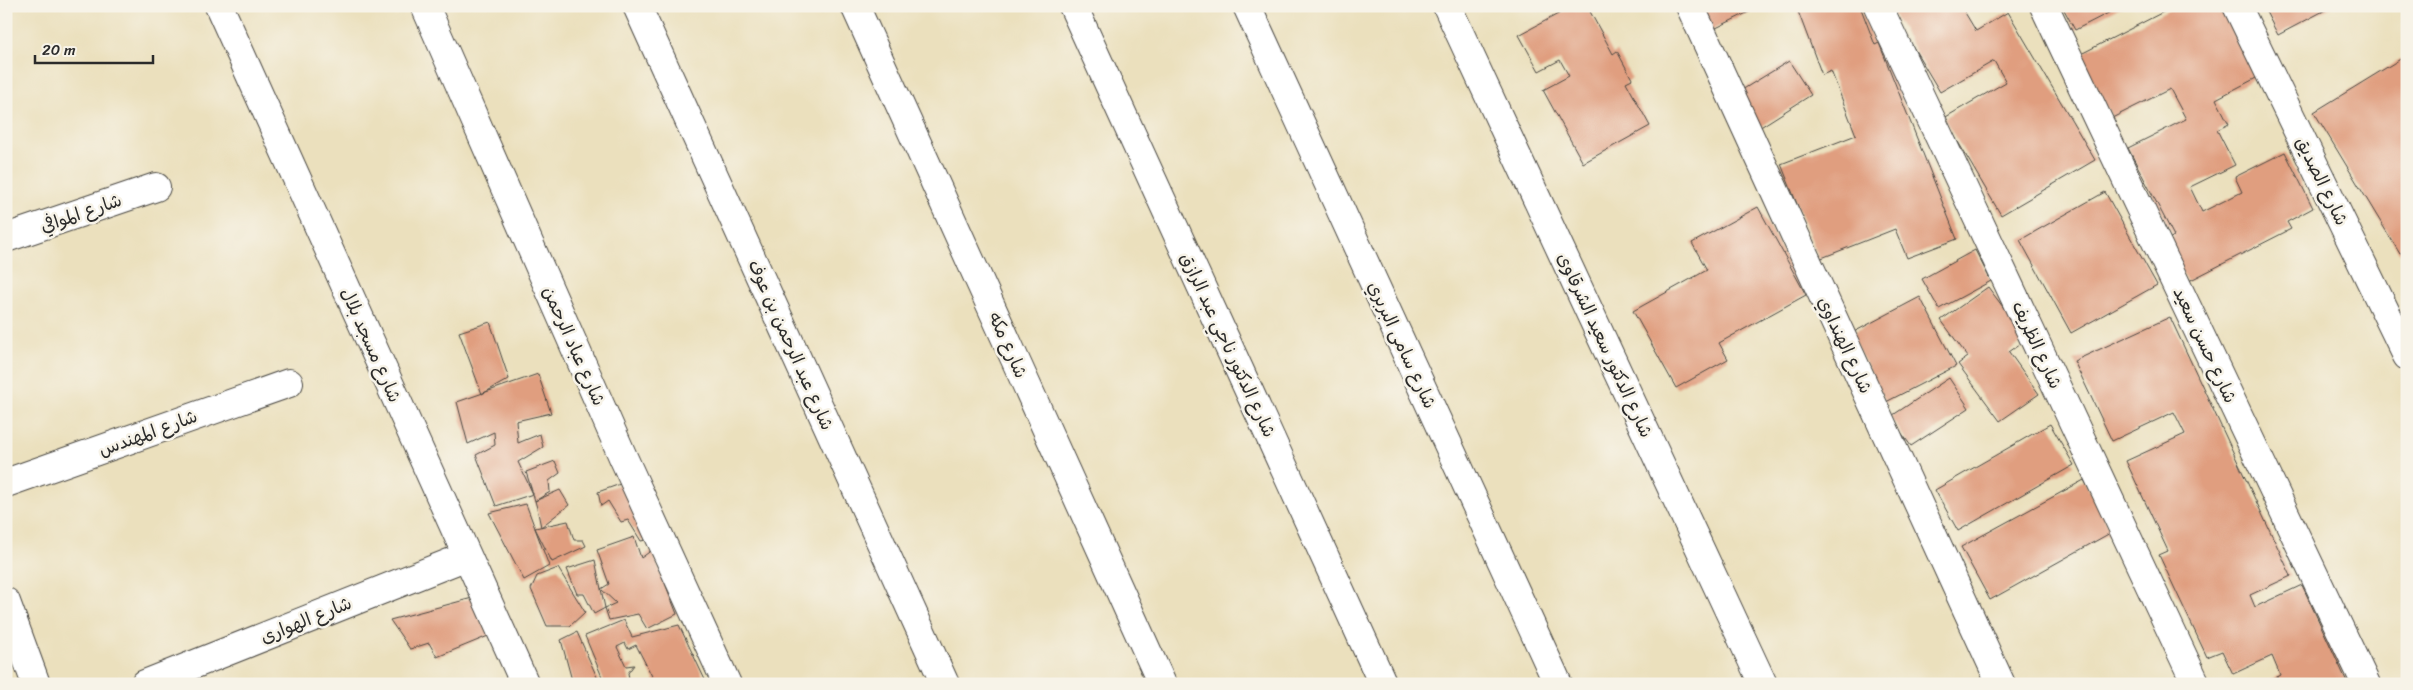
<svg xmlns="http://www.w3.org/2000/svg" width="2413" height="690" viewBox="0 0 2413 690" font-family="Sriracha,'Playpen Sans Arabic',sans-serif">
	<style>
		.building { fill: #e09e7f; fill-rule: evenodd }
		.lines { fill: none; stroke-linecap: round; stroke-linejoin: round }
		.minor-casing { stroke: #484641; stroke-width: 30 }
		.minor { stroke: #fff; stroke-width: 28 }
		.labels { text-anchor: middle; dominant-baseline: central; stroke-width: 5; stroke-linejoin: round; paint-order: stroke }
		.street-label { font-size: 18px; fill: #2b2b2b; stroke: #f7f3e8 }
	</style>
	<rect width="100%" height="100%" fill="#f7f3e8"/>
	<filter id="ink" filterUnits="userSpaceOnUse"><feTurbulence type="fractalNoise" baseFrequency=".02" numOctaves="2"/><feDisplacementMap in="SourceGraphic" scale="10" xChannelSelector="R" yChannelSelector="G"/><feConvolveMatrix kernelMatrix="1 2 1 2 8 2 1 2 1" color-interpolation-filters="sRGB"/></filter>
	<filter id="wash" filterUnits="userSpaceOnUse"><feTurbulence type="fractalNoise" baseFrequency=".0096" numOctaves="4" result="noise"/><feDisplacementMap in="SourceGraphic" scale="20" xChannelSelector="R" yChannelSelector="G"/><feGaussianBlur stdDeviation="1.12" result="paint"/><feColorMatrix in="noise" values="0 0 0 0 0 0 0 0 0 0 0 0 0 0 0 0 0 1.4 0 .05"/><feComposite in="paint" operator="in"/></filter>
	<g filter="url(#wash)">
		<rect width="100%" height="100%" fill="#ebe0bd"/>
		<g id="blocks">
			<!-- building -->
			<path class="building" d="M1573 6H1587L1613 54 1617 51 1632 79 1626 82 1650 126 1583 163 1543 90 1569 76 1560 60 1539 71 1519 35Z
				M1700 6H1761L1712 30Z
				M1796 6H1860L1875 45 1879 43 1957 239 1907 258 1895 229 1819 259 1781 164 1856 135 1831 71 1822 75Z
				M1898 6H1961L1976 31 2008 12 2095 160 2001 215 1944 118 2006 82 1994 61 1940 92 1891 10Z
				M2062 6H2122L2075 30Z
				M2175 6H2222L2258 77 2216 99 2229 124 2217 130 2235 165 2190 187 2202 212 2242 192 2235 177 2285 152 2313 208 2287 222 2291 229 2187 282 2165 241 2174 236 2128 148 2186 119 2170 89 2112 118 2079 55Z
				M2263 6H2333L2278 35Z
				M2407 55V94L2404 96 2407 100V251L2400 254 2314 112Z
				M1789 61 1811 95 1759 128 1737 93Z
				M2105 192 2157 285 2071 333 2020 240Z
				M1758 207 1806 295 1719 343 1728 359 1676 388 1633 311 1707 270 1692 243Z
				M1975 250 1991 281 1939 309 1922 279Z
				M1988 287 2027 339 2009 352 2039 394 2000 421 1958 364 1968 357 1941 320Z
				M1920 297 1956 366 1886 402 1850 334Z
				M2170 317 2291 576 2250 595 2255 607 2302 585 2348 684H2262L2280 675 2272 656 2233 674 2222 651 2207 657 2159 555 2168 551 2126 461 2185 434 2174 412 2112 441 2074 361Z
				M490 322 509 379 482 394 459 332Z
				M538 374 551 413 516 421 518 443 540 434 543 447 518 462 533 494 526 472 555 461 560 473 549 481 550 492 535 501 560 490 569 505 541 527 537 508 533 494 496 506 476 455 495 445 494 432 468 444 457 402Z
				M1949 378 1969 408 1911 446 1890 417Z
				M2050 424 2074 465 1958 531 1935 490Z
				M2084 480 2112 532 1990 600 1961 547Z
				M626 482 655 538 641 541 628 520 621 522 608 501 601 506 598 492Z
				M526 504 549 566 524 580 489 513Z
				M568 521 574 540H583L586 546 552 562 535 528Z
				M634 537 641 558 652 550 677 614 647 629 638 614 609 620 605 608 594 614 584 594H577L567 569 595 560 601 589 609 584 597 550ZM601 589 616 603 605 608Z
				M558 568 585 612 570 626H547L531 589 537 576Z
				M476 597 493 634 437 657 429 643 410 649 390 620Z
				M624 620 632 637 679 625 707 684H656L636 645 628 649 625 643 617 647 626 666 634 665 628 673 630 684H605L585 636Z
				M577 632 600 684H573L561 640Z"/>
		</g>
	</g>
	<g filter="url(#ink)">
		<use href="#blocks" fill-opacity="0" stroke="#484641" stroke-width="1"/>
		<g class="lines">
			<!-- minor casing -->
			<g class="minor-casing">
				<path id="minor" d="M219 6 525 684
					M425 6 623 457 727 684
					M637 6 945 684
					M855 6 1162 684
					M1073 6 1383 684
					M1247 6 1558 684
					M1447 6 1763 684
					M1690 6 2001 684
					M1878 6 2196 684
					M2044 6 2366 684
					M2237 6 2407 356
					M6 238 156 187
					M6 483 289 383
					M6 602 36 684
					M145 684 467 556"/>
			</g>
			<!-- minor -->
			<use href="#minor" class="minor"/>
		</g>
	</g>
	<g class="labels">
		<!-- street labels -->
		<g class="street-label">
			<text transform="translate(2322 181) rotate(64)">شارع الصديق</text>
			<text transform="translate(81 213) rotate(-19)">شارع الموافي</text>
			<text transform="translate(371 345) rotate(66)">شارع مسجد بلال</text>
			<text transform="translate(791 345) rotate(66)">شارع عبد الرحمن بن عوف</text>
			<text transform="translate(1008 345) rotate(66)">شارع مكه</text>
			<text transform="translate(1228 345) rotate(65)">شارع الدكتور ناجي عبد الرازق</text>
			<text transform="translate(1402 345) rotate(65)">شارع سامى البربري</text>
			<text transform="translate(1605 345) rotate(65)">شارع الدكتور سعيد الشرقاوى</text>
			<text transform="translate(1845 345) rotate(65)">شارع الهنداوي</text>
			<text transform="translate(2037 345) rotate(65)">شارع الظريف</text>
			<text transform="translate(2205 345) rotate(65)">شارع حسن سعيد</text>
			<text transform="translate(574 346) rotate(66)">شارع عباد الرحمن</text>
			<text transform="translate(148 433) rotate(-20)">شارع المهندس</text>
			<text transform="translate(306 620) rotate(-22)">شارع الهوارى</text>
		</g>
	</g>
	<!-- margin -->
	<rect width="2413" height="690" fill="none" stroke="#f7f3e8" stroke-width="25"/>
	<!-- scale -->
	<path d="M35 55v8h118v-8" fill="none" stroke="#2b2b2b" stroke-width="2.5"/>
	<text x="42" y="55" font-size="15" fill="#2b2b2b" stroke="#f7f3e8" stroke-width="4" paint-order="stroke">20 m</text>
</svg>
